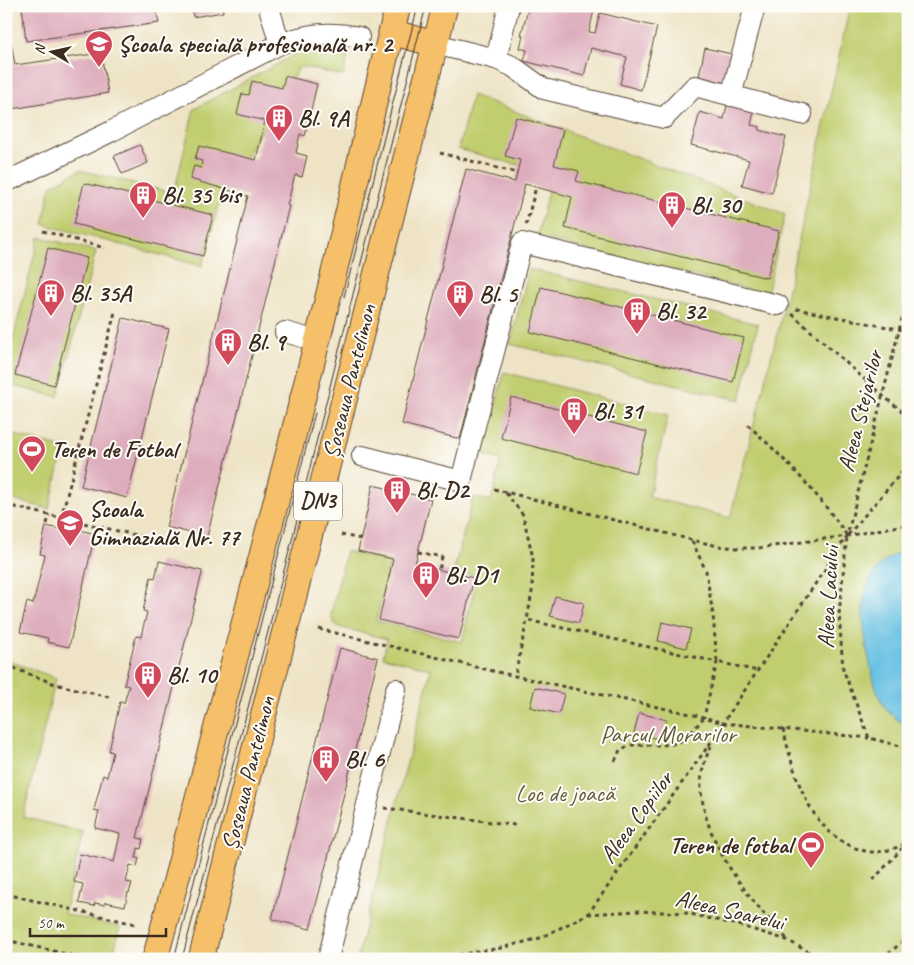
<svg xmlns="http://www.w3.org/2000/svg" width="914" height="965" viewBox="0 0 914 965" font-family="Caveat,sans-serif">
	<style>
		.green { fill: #c1ce70; stroke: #7e7c47 }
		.water { fill: #66c0e3; stroke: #507580 }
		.building { fill: #deadbd }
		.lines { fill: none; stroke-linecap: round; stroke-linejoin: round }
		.minor-casing { stroke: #564637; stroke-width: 22 }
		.major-casing { stroke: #564637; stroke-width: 27 }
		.path { stroke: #564637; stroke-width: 3; stroke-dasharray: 4 4; stroke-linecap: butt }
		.minor { stroke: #fff; stroke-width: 20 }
		.major { stroke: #f6c06b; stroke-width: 25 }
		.tram { stroke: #3b2a1e; stroke-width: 1 }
		.labels { text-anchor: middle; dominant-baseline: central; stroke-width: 4; stroke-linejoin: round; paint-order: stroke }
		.shield { fill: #fdfcf7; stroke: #75695f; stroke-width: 1 }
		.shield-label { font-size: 22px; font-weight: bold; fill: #3b2a1e }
		.poi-label { font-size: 24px; font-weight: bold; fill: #3b2a1e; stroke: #fdfcf7; text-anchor: start }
		.street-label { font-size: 24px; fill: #3b2a1e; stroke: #fdfcf7 }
		.park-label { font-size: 24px; fill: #635b37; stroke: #fdfcf7 }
	</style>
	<rect width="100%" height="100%" fill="#fdfcf7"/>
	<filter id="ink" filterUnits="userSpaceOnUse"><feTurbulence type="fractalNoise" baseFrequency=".02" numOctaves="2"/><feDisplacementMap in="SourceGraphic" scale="10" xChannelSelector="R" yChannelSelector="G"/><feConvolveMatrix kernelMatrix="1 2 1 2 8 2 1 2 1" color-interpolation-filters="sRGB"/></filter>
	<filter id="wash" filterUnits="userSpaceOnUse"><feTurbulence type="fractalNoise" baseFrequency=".0096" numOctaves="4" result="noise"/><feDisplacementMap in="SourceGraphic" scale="20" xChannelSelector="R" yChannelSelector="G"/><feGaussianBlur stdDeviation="1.12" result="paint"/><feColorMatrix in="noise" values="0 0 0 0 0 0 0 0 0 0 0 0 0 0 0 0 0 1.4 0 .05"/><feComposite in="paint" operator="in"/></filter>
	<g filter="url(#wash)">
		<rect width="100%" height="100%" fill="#eee3c5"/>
		<!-- green -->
		<path class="green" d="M850 6H908V959H357L431 669 383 657 387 639 339 627 333 622 331 614 346 551 390 562 376 621 462 642 477 576 454 570 473 497 491 501 501 460 483 455 504 372 668 415 649 497 730 518 784 307Z
			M316 43 350 49 343 76 300 66 220 200 202 266 43 224 51 186 80 170 174 193 194 109Z
			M472 95 785 214 767 294 537 237 552 174 458 149Z
			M39 237 96 251 58 397 6 384V367Z
			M529 269 758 324 740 400 510 344Z
			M6 433 64 448 49 509 6 498Z
			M6 660 56 678 23 817 83 832 64 914 120 927 112 959H6Z"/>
		<!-- water -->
		<path class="water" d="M899 552H908V726C895 720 884 709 879 696 871 676 862 630 863 608 863 601 866 592 868 585 875 568 883 561 899 552Z"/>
		<g id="blocks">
			<!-- building -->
			<path class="building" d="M22 6H155L159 23 26 41Z
				M192 6H222L223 12 193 17Z
				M529 6H595L589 32 595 33 600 13 657 27 641 90 620 84 627 57 591 48 584 76 524 61 527 50 520 48 523 35H521Z
				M6 19H7L15 65 101 53 108 93 6 110Z
				M705 48 736 55 729 84 699 76Z
				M285 76 317 84 305 136 300 134 296 153 307 156 302 177 295 175 287 205 289 206 207 537 166 527 248 196 190 179 194 166 201 168 202 161 195 159 199 146 256 160 265 121 237 114 242 94 249 95 252 81 282 88Z
				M727 105 754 112 751 125 760 127 759 130 786 137 772 193 742 185 749 160 691 145 700 112 724 119Z
				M516 117 563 130 554 165 579 171 576 181 779 231 767 278 565 228 572 197 525 184 460 439 402 424 466 169 515 182 520 160 505 156Z
				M140 145 148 163 122 174 114 156Z
				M84 183 213 215 203 256 74 224Z
				M48 248 87 258 54 385 15 375Z
				M541 287 744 338 733 382 530 332Z
				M123 318 169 329 127 498 81 486Z
				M511 397 647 432 636 473 501 438Z
				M373 485 431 499 415 564 474 578 459 639 379 620 393 559 358 551Z
				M46 526 76 533 77 529 95 534 69 647 47 642 48 638 20 632 27 602 33 604 45 555 40 554Z
				M159 561 202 571V573L137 838 143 839 141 849 138 848 136 858H139L137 867 130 865 126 882 132 883 129 893 128 892 125 906 105 902V905L95 903 94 906 79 903 83 884 74 882 80 854 114 862 120 834 95 828 99 811 94 810 103 775 107 777 113 752 109 751 120 702 124 703 129 686 124 685 136 636 141 637 143 628 147 612 143 611 151 577 155 578Z
				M555 596 584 603 579 623 550 616Z
				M662 622 691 629 686 648 658 641Z
				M340 648 378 658 310 929 272 919Z
				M535 687 564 694 559 714 530 707Z
				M639 713 667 720 662 740 634 733Z"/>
		</g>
	</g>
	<g filter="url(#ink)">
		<use href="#blocks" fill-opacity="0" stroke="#564637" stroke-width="1"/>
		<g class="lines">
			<!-- minor casing -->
			<g class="minor-casing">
				<path id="minor" d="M271 6 270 11 280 44
					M435 44 496 59 512 66 544 89 664 118 695 86 802 114
					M496 59 509 6
					M731 96 755 6
					M6 182 110 132 280 44C309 33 328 31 359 37
					M285 332 317 341
					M362 456 461 481 522 243 778 305
					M328 959 396 689"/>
			</g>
			<!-- major casing -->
			<g class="major-casing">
				<path id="major" d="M391 32 435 44
					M155 959C210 753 265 548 317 342 345 231 369 118 398 6
					M201 959 445 6"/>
			</g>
			<!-- path -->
			<path class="path" d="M440 153 517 173
				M526 225 536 187
				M43 231 105 248
				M796 309 908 331
				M792 314 882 395 908 416
				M748 425C784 458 820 495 847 536
				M908 465 847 536 839 614 843 669 869 738 908 748
				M494 489 692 540 718 546 737 548H758L847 536 908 524
				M506 493 523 515 533 558 532 592 527 620
				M6 505 148 538
				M61 518 115 312
				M47 524 49 515
				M341 535 361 539
				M692 541 706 571 713 615 717 662 758 671
				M418 552 442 557 439 570
				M319 629 493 671 515 676 704 717 717 662 527 620 515 676
				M6 665 55 684 109 697
				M783 729C794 772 806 824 849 845 859 850 871 854 883 851 892 850 900 846 908 842
				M711 746C705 759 700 774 701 790 706 847 749 899 787 939
				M615 761 620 750 631 745H662L678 743 691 733 704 717 723 723 869 738
				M384 808 515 825
				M873 880 907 843
				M6 894 135 924
				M588 914 636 911 686 913 738 925 787 940 807 951 830 959
				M6 940 88 959
				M411 959 457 955 501 948 540 938 588 914 714 738 723 723 847 536 908 295
				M882 959 908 937"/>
			<!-- minor -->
			<use href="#minor" class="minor"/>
			<!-- major -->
			<use href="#major" class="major"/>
			<!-- tram -->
			<path class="tram" d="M344 297 395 94 418 6
				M174 959 315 413
				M182 959 291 544 341 342 426 6"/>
		</g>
	</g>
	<!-- icons -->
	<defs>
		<g id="school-pin" transform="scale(1.4375)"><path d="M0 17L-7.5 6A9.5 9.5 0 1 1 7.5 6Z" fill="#d1495b" stroke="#fdfcf7"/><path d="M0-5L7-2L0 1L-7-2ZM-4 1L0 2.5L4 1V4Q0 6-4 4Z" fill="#fff"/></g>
		<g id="building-pin" transform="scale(1.4375)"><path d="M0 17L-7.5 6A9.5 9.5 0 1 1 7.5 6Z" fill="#d1495b" stroke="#fdfcf7"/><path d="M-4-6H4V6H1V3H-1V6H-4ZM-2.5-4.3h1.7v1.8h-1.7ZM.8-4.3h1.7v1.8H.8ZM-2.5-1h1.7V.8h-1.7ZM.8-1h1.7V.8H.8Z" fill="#fff"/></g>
		<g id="stadium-pin" transform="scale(1.4375)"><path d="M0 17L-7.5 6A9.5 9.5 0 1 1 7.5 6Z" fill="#d1495b" stroke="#fdfcf7"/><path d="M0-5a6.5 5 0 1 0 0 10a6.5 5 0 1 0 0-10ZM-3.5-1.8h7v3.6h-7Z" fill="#fff"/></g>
	</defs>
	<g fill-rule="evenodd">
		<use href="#school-pin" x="99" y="44"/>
		<use href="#building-pin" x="279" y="118"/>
		<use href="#building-pin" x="143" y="195"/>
		<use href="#building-pin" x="672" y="205"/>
		<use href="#building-pin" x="51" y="293"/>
		<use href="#building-pin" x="460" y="294"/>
		<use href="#building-pin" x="637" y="311"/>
		<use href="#building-pin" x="228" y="342"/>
		<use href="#building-pin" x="574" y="411"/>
		<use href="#stadium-pin" x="32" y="449"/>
		<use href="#building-pin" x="397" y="490"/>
		<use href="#school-pin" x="70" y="523"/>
		<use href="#building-pin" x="426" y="575"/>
		<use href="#building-pin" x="148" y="675"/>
		<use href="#building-pin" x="326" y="759"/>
		<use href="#stadium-pin" x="811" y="845"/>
	</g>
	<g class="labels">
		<!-- shield labels -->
		<rect class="shield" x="294" y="481.5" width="48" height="39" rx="4"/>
		<g class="shield-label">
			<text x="318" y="501">DN3</text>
		</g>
		<!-- poi labels -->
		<g class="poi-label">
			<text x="118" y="44">Şcoala specială profesională nr. 2</text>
			<text x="298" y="118">Bl. 9A</text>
			<text x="162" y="195">Bl. 35 bis</text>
			<text x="691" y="205">Bl. 30</text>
			<text x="70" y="293">Bl. 35A</text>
			<text x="479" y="294">Bl. 5</text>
			<text x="656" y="311">Bl. 32</text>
			<text x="247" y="342">Bl. 9</text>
			<text x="593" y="411">Bl. 31</text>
			<text x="51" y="449">Teren de Fotbal</text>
			<text x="416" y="490">Bl. D2</text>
			<text x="89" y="509">Școala<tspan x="89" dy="28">Gimnazială Nr. 77</tspan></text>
			<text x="445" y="575">Bl. D1</text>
			<text x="167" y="675">Bl. 10</text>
			<text x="345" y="759">Bl. 6</text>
			<text x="792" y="845" text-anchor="end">Teren de fotbal</text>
		</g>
		<!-- street labels -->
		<g class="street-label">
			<text transform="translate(349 381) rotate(-76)">Șoseaua Pantelimon</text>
			<text transform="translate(860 411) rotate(-76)">Aleea Stejarilor</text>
			<text transform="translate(828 597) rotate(-87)">Aleea Lacului</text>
			<text transform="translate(248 773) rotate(-76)">Șoseaua Pantelimon</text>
			<text transform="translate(636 817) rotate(-54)">Aleea Copiilor</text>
			<text transform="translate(730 910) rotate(13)">Aleea Soarelui</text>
		</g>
		<!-- park labels -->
		<g class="park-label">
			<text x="668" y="734">Parcul Morarilor</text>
			<text x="565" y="793">Loc de joacă</text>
		</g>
	</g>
	<!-- margin -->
	<rect width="914" height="965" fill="none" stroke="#fdfcf7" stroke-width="25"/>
	<!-- north arrow -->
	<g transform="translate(52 52) rotate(279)" stroke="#fdfcf7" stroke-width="4" paint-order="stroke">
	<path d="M0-4L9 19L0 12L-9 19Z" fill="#3b2a1e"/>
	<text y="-8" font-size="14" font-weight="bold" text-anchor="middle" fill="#3b2a1e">N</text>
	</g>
	<!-- scale -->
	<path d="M30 928v8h136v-8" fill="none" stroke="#3b2a1e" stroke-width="2.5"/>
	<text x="38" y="928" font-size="15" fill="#3b2a1e" stroke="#fdfcf7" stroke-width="4" paint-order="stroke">50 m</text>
</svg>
